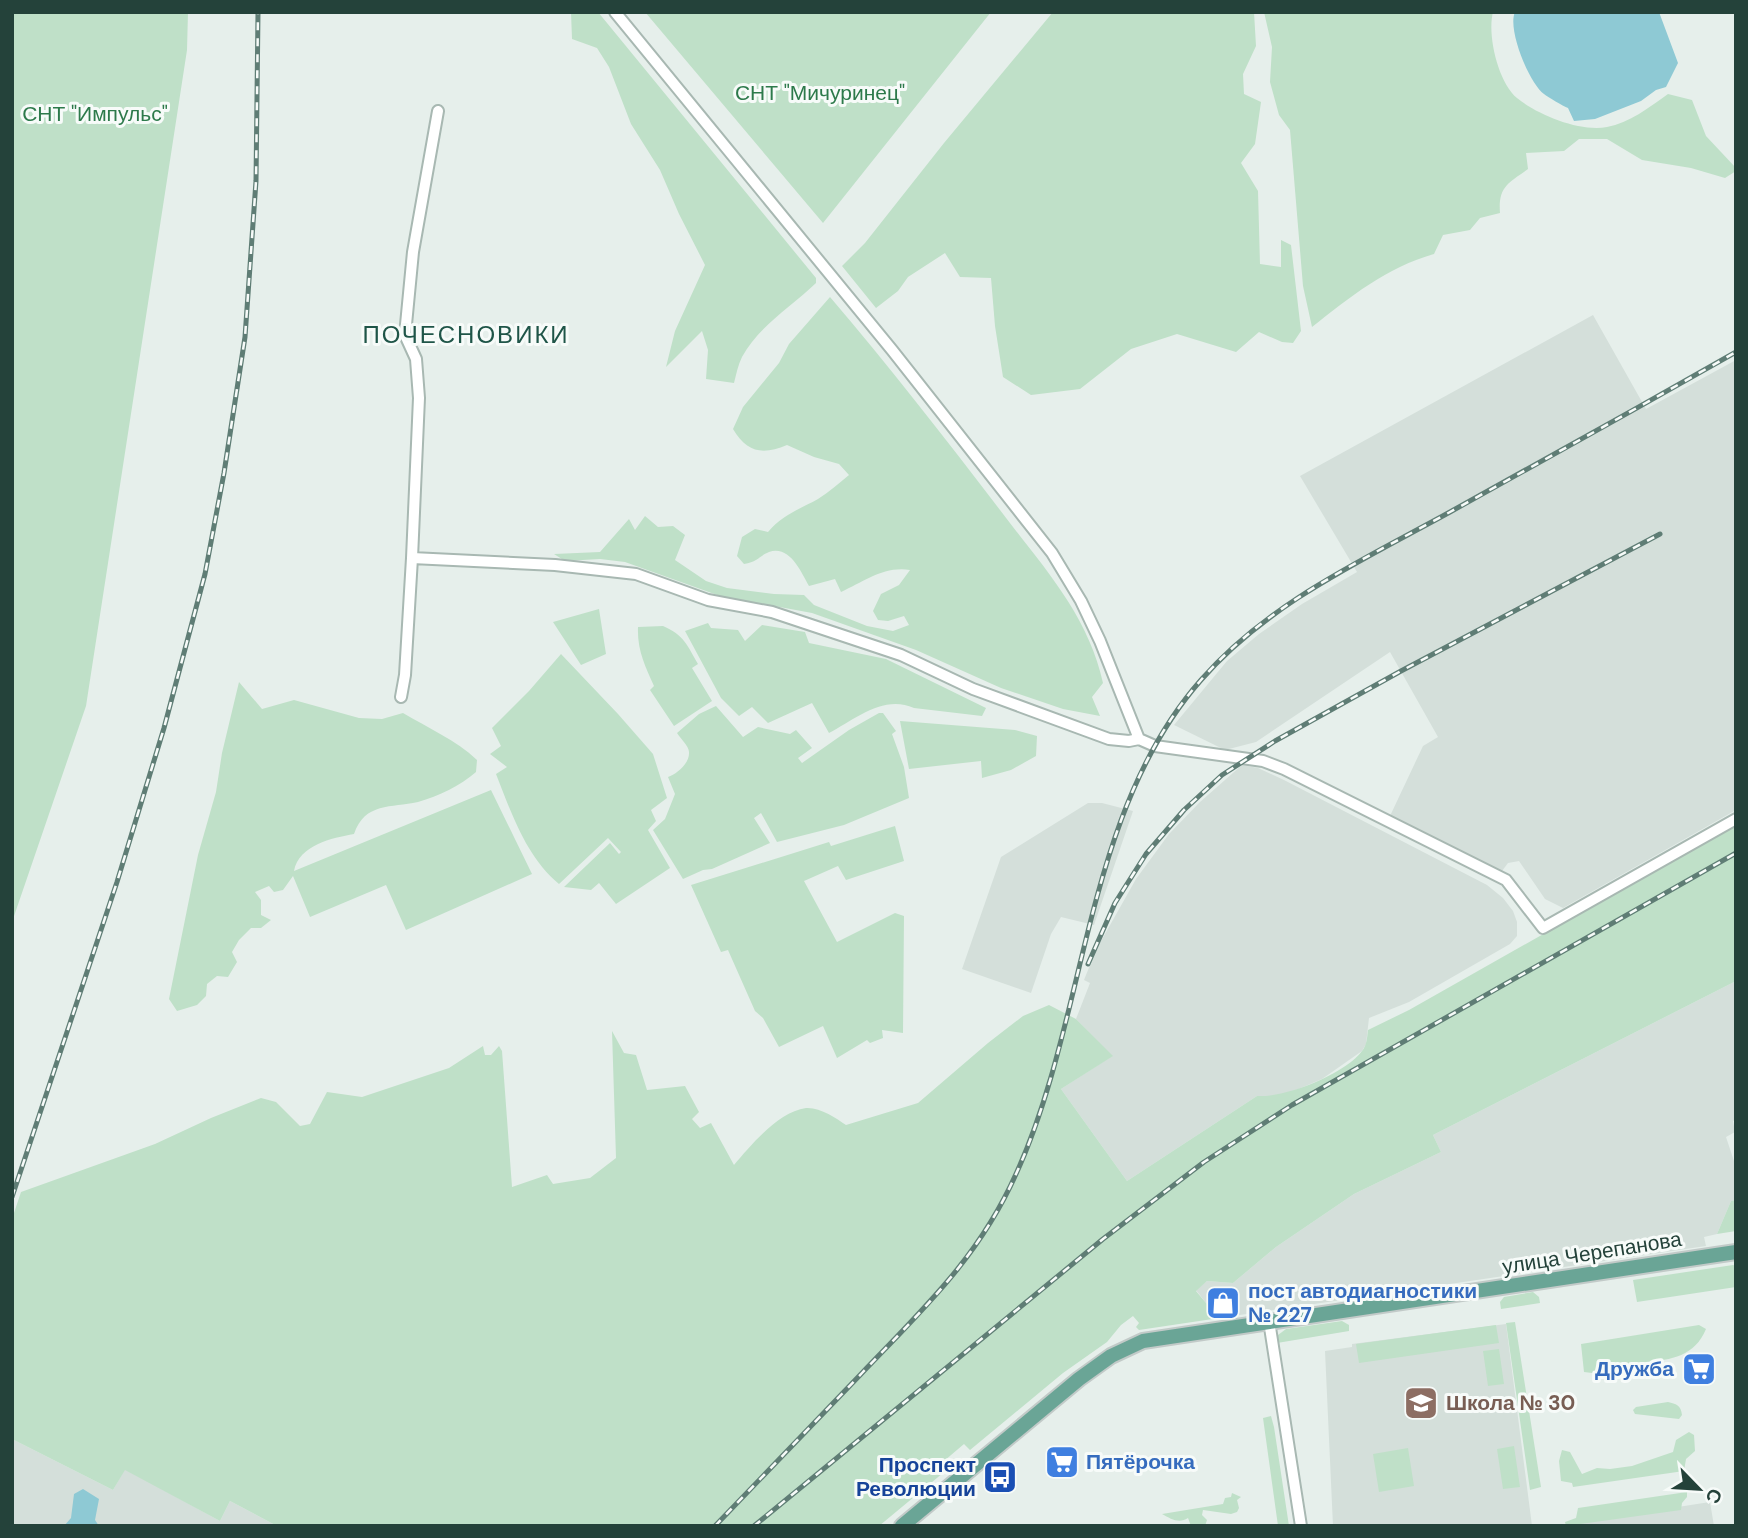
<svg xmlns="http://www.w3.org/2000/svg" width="1748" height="1538" viewBox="0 0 1748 1538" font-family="'DM Sans',sans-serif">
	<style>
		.built { fill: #d4dfda }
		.green { fill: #bfe0c8 }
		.water { fill: #8ec9d4 }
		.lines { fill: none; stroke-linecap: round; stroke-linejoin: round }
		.minor-casing { stroke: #a8b8b2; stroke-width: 14 }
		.major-casing { stroke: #c2cac8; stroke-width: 18 }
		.minor { stroke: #fff; stroke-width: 10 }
		.major { stroke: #6aa596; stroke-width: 14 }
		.rail-casing { stroke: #5f7d75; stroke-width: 5 }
		.rail { stroke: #f7fbf9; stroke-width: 2.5; stroke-dasharray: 8; stroke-linecap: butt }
		.labels { text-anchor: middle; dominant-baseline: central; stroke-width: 6; stroke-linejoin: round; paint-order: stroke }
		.park-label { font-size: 21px; fill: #2d7a4b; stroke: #f7fbf9 }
		.street-label { font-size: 21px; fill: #24423a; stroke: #f7fbf9 }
		.shop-label { font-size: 21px; font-weight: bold; fill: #366cbe; stroke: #f7fbf9; text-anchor: start }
		.education-label { font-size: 21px; font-weight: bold; fill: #785e54; stroke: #f7fbf9; text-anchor: start }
		.transit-label { font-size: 21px; font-weight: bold; fill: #164399; stroke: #f7fbf9; text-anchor: end }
		.quarter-label { font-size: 24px; letter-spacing: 2px; fill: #1f5548; stroke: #f7fbf9 }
	</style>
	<rect width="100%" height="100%" fill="#e6efeb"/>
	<!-- built -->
	<path class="built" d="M1593 315 1646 409 1736 360V810L1563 908 1545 899 1519 861 1508 863 1502 871 1390 816 1423 746 1438 737 1390 652 1256 742 1225 750 1174 725 1227 661 1259 634 1302 604 1357 572 1300 476Z
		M1242 765 1258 768 1284 780 1487 885 1503 898 1513 911 1517 922V936L1510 944 1409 1002 1369 1018 1366 1044 1362 1051 1322 1079 1289 1093 1271 1097 1257 1096 1127 1181 1061 1089 1112 1056 1076 1019 1090 983 1084 980 1096 950 1136 879 1169 834 1200 802Z
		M1088 803H1102L1133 811 1094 925 1061 917 1051 934 1031 993 962 969 1001 857Z
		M1736 981V1120L1733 1121 1735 1132 1726 1137 1736 1167V1200L1731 1201 1717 1234 1704 1237 1706 1246 1226 1317 1206 1303 1196 1290 1207 1281 1233 1283 1276 1247 1354 1194 1441 1152 1433 1135Z
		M1506 1324 1532 1526H1333L1325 1351 1352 1347V1344Z
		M12 1439 113 1490 125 1469 220 1521 230 1501 277 1526H12Z
		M1710 1502 1714 1526H1555Z"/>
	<!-- green -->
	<path class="green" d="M12 12H188L187 50 86 706 12 922Z
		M571 12H598L816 278V283C791 307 759 326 742 357 738 365 736 375 734 383L706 379 708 350 702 331 666 367 675 331 705 265 679 214 660 170 631 124 609 67 597 48 572 39Z
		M645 12H991L823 223Z
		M1053 12H1254L1256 46 1243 74 1244 94 1261 102 1255 144 1241 163 1258 191 1260 264 1281 267V240L1291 245 1301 331 1293 343 1282 342 1259 332 1236 352 1177 334 1131 349 1080 389 1031 395 1003 377 995 326 991 278 960 277 945 253 908 277 898 291 876 308 842 266 865 243 944 143Z
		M1264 12H1493C1487 35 1498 82 1517 98 1538 115 1580 132 1607 127 1629 123 1650 107 1668 94L1692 100 1706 136 1736 168V171L1725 178 1691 168 1642 160 1607 139H1579L1564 151 1526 153 1528 169C1508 183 1498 187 1500 213L1480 218 1470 230 1443 235 1434 254C1387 267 1350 297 1312 327L1303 286 1290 130 1279 115 1270 82 1272 47Z
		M830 297C889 366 945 438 1000 510 1042 566 1088 614 1103 683L1092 697 1100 716 1063 709 1001 688 916 650 812 613 720 596 625 562 600 559 565 561 554 554 600 552 629 519 635 530 645 516 658 527 673 526 685 535 675 560 706 581 727 588 774 594 804 595 814 605 867 626 893 631 909 625 904 616 888 621 878 620 873 611 881 594 899 585 910 570C883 566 864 582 841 592L835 579 809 586C801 572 790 545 769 552 759 556 758 562 744 564L737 556 742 537 755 529 768 532C782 515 800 509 818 499 829 492 839 483 849 475L839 464 814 457 787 445C763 455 747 453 733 429L743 407 779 363 789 344Z
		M599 609 606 654 581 665 553 622Z
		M708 623 711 628 738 630 745 641 762 625 805 632 809 643 886 659 986 708 982 716 914 708C884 694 855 719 829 733L812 703 768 723 752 707 739 716 721 698 685 631Z
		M663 626C684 635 687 645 698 664L692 668 712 701 674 726 650 690 654 686C645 666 637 650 638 627Z
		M561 654 618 714 653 754 667 798 651 810 656 821 648 830 670 868 616 904 599 883 591 890 564 887 610 843 619 854 621 852 608 838 559 884C526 857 511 812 496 774L507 767 490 754 501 746 492 728 529 691Z
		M239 682 262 709 294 700 359 718 382 719 403 713C428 728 456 740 477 760L476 772C460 786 439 796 418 802 391 808 365 802 354 834 332 838 299 845 294 871L491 790 532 874 406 930 386 885 310 917 293 876 283 890 274 892 269 886 255 892 261 900V915L271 920 261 928H251L239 940 232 952 237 962 228 977 217 976 207 984 206 996 197 1005 177 1011 169 999 198 855 216 792 222 753Z
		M716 706 743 737 758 727 790 734 796 730 812 748 798 758 802 763 849 730 879 713H883L896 731 892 734 904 767 909 798 844 825 777 842 761 813 754 818 770 843 712 869 703 870 683 879 653 830 665 819 675 794 668 777C677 774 690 763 689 752 689 746 680 738 677 733L699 714Z
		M900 721 1015 730 1037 736 1036 756 1011 770 982 778 981 761 909 769Z
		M1736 825V981L1433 1135 1441 1152 1354 1194 1276 1247 1233 1283 1207 1281 1196 1291 1206 1303 1226 1317 1139 1330 1136 1327 1139 1323 1133 1316 1121 1325 1107 1342 1063 1373 970 1450 964 1444 944 1461 949 1468 879 1526H277L230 1501 220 1521 125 1470 113 1490 12 1439V1219L21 1192 155 1144 211 1118 261 1098 276 1102 300 1126 310 1124 327 1092 362 1097 449 1068 483 1046 485 1055H491L499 1046 502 1051 512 1187 547 1175 553 1184 590 1178 616 1158 612 1031 624 1053 636 1055 647 1090 685 1086 699 1112 692 1119 700 1128 711 1123 734 1165C751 1145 778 1112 806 1108 820 1107 836 1118 846 1125L918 1103 988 1043 1023 1016 1049 1005 1076 1019 1113 1056 1061 1089 1127 1181 1257 1096C1285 1098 1345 1074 1362 1051 1367 1045 1367 1038 1368 1030L1409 1010Z
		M895 826 904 861 846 880 838 866 804 881 837 942 895 913 904 916 903 1033 882 1030 883 1038 870 1043 867 1040 837 1058 823 1026 779 1047 763 1018 755 1011 728 950 721 952 691 885 829 842 831 846Z
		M1736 1200V1231L1717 1234 1731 1201Z
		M1733 1265 1736 1266V1287L1637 1302 1633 1280Z
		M1533 1292 1539 1297 1540 1303 1501 1309 1500 1302 1504 1297Z
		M1342 1321 1349 1325V1331L1277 1343 1278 1335 1286 1329Z
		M1515 1322 1541 1487 1530 1490 1506 1323Z
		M1496 1325 1499 1343 1359 1363 1356 1344Z
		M1699 1325 1706 1329C1695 1356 1671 1360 1646 1362 1633 1364 1620 1367 1607 1366L1600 1374 1584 1372 1581 1344Z
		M1499 1349 1504 1384 1488 1386 1483 1351Z
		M1668 1402C1676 1404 1681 1405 1682 1415L1679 1419 1635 1414 1633 1410 1636 1407Z
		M1271 1416 1274 1427 1289 1526H1278L1263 1418Z
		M1689 1432 1694 1435 1695 1451 1686 1459 1684 1471 1573 1487 1572 1483 1561 1481 1559 1461 1562 1450 1570 1452 1582 1474 1597 1468 1610 1469 1632 1466 1673 1452 1676 1440Z
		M1514 1446 1520 1487 1503 1489 1497 1449Z
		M1408 1448 1414 1486 1379 1492 1373 1454Z
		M1687 1492V1497L1682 1503 1681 1510 1566 1526 1565 1522 1576 1518 1578 1508Z
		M1232 1493 1241 1497 1237 1500 1239 1508 1237 1512 1231 1514 1203 1510 1202 1515 1207 1520 1205 1526H1191L1188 1518C1179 1524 1171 1519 1162 1514L1223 1504 1225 1498 1231 1497Z"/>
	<!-- water -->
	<path class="water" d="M1515 12H1659L1678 63 1666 87 1656 90 1641 101 1595 119 1574 121 1568 108C1563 106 1548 97 1544 94 1529 83 1507 29 1515 12Z
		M83 1489 99 1499 95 1520 99 1526H64L71 1518 74 1494Z"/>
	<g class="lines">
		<!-- minor casing -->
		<g class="minor-casing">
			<path id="minor" d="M615 12 892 350 1052 553 1081 601 1100 641 1139 739 1155 746 1263 761 1284 769 1506 880 1543 928 1736 819
				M412 558 555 565 636 574 708 600 772 612 901 655 973 689 1109 739 1129 741 1139 739
				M401 697 405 675 412 558 419 398 416 359 405 335 413 252 438 111
				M1269 1321 1301 1526"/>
		</g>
		<!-- major casing -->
		<g class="major-casing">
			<path id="major" d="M902 1526 1079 1379 1111 1356 1143 1341 1736 1252"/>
		</g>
		<!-- minor -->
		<use href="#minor" class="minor"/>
		<!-- major -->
		<use href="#major" class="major"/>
		<!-- rail casing -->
		<g class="rail-casing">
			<path id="rail" d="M1088 964 1115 903 1146 854 1184 810 1222 775 1275 741 1401 671 1660 534
				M12 1197 117 882 164 728 205 574 224 473 245 337 256 181 258 12
				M715 1526C764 1475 813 1424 862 1373 924 1308 979 1257 1016 1174 1088 1017 1083 814 1201 680 1268 603 1363 560 1450 512 1546 459 1641 406 1736 352
				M754 1526 1103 1239 1204 1162 1292 1105 1736 853"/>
		</g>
		<!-- rail -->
		<use href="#rail" class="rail"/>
	</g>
	<!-- icons -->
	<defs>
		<g id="shop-square" transform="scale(1.75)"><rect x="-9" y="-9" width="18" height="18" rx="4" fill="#3f7fe0" stroke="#f7fbf9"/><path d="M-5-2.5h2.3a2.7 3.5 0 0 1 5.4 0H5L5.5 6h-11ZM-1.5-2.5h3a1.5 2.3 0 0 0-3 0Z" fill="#fff"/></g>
		<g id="supermarket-square" transform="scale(1.75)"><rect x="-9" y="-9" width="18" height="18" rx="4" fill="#3f7fe0" stroke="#f7fbf9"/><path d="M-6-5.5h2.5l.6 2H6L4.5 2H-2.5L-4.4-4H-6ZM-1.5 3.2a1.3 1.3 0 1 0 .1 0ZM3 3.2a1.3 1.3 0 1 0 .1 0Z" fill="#fff"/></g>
		<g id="school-square" transform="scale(1.75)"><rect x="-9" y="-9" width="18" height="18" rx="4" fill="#8d6e63" stroke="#f7fbf9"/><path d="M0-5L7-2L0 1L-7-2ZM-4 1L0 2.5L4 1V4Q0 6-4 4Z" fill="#fff"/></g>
		<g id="bus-square" transform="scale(1.75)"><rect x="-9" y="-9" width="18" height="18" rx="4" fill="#1a4fb4" stroke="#f7fbf9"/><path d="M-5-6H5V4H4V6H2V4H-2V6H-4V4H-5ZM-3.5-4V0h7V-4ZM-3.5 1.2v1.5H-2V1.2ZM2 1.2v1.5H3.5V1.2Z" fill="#fff"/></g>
	</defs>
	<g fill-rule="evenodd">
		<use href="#shop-square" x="1223" y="1303"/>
		<use href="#supermarket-square" x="1699" y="1369"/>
		<use href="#school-square" x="1421" y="1403"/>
		<use href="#supermarket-square" x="1062" y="1462"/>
		<use href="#bus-square" x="1000" y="1477"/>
	</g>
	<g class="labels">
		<!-- park labels -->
		<g class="park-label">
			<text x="820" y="93">СНТ "Мичуринец"</text>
			<text x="95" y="114">СНТ "Импульс"</text>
		</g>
		<!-- street labels -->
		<g class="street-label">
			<text transform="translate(1592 1253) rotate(-9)">улица Черепанова</text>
		</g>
		<!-- shop labels -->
		<g class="shop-label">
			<text x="1248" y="1291">пост автодиагностики<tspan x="1248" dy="24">№ 227</tspan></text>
			<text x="1674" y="1369" text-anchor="end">Дружба</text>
			<text x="1086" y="1462">Пятёрочка</text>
		</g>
		<!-- education labels -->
		<g class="education-label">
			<text x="1446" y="1403">Школа № 30</text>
		</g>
		<!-- transit labels -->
		<g class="transit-label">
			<text x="976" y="1465">Проспект<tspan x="976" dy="24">Революции</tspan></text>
		</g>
		<!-- quarter labels -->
		<g class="quarter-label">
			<text x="466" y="334">ПОЧЕСНОВИКИ</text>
		</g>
	</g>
	<!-- border -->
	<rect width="1748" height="1538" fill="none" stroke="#24423a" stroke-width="28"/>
	<!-- north arrow -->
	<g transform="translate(1699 1489) rotate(115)" stroke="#f7fbf9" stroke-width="5" paint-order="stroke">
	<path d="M0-5L12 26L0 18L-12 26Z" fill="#24423a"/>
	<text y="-10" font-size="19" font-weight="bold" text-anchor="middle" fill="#24423a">С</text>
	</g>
</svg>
